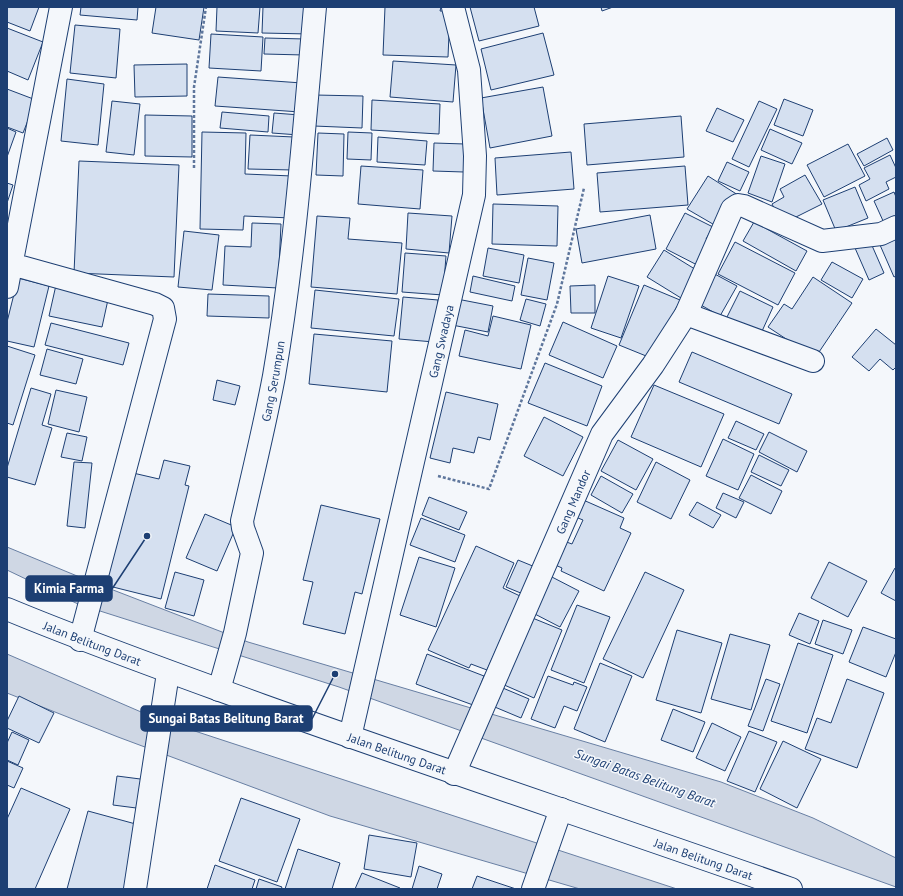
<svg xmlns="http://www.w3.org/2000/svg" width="903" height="896" viewBox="0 0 903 896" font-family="'PT Sans',sans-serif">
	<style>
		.water { fill: #cfd7e4; stroke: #687fa3 }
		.building { fill: #d5e0f0; stroke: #1d3f73 }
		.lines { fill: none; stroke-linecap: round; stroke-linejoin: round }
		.minor-casing { stroke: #1d3f73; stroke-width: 24 }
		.primary-casing { stroke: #1d3f73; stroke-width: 24 }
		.path { stroke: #5e769c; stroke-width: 2.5; stroke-dasharray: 3 2; stroke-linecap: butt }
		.minor { stroke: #f4f7fb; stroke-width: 22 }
		.primary { stroke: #f4f7fb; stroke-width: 22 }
		.labels { text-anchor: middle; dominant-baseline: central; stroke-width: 3; stroke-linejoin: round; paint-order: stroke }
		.street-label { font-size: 12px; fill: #1d3f73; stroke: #f4f7fb }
		.water-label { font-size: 13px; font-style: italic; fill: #1d3f73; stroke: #f4f7fb }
		.leader { fill: none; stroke: #1d3f73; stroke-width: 1.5 }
		.callout-dot { fill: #1d3f73; stroke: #f4f7fb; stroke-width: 1.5 }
		.callout { fill: #1d3f73; stroke: #1d3f73; stroke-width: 1.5 }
		.callout-label { font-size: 13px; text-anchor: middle; font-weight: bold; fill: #fff }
	</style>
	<rect width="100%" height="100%" fill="#f4f7fb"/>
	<!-- water -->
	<path class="water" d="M7 547 82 578 248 642 721 782 813 818 896 858V887L339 687 78 604 7 570Z
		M7 654 155 718 677 889H580L330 816 118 737 7 693Z"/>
	<!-- building -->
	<path class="building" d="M7 7H39L30 31 7 22Z
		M81 7H138L137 20 80 15Z
		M156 7H204L199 40 152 33Z
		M217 7H260L258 33 216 31Z
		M263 7H310L309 34 262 33Z
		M385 7H441L440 11H450L448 57 383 55Z
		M470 7H534L539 26 479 41Z
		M601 7H613L602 11Z
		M75 25 120 29 116 78 70 73Z
		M7 28 43 42 28 80 7 71Z
		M543 33 554 75 491 90 481 49Z
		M211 34 263 37 261 71 209 68Z
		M265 38 305 39 304 55 264 54Z
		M393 61 456 65 453 102 390 97Z
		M187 64V96L135 97 134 65Z
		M218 77 302 83 300 112 215 106Z
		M67 79 104 84 98 145 61 141Z
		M543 87 552 136 490 148 481 98Z
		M7 89 36 100 23 133 7 127Z
		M315 95 363 96 362 128 314 126Z
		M784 99 813 110 803 136 774 125Z
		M372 100 440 104 439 134 371 130Z
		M112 101 140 104 134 155 106 152Z
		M759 101 777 109 749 167 732 159Z
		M717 108 744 120 733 142 706 131Z
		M222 112 269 116 268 132 220 128Z
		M274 113 300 115 299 135 272 133Z
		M145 115 192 116V157L145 156Z
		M681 116 684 157 587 165 584 124Z
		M7 128 16 132 7 157Z
		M770 129 802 143 792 164 761 150Z
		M202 132 246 133 245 174 292 176 291 218 244 216 243 230 200 229Z
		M348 132 372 133 371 160 347 159Z
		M318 133 344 134 343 176 316 175Z
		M250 135 294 137 293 170 248 169Z
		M378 137 427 141 425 165 377 162Z
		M887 138 893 150 864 166 857 154Z
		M434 143 465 144 464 172 433 171Z
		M848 144 865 176 824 197 807 165Z
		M571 152 574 189 497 195 495 158Z
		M890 155 896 168V177L886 182 889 189 866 201 859 185 870 179 864 168Z
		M761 156 785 164 772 202 748 193Z
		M79 161 179 165 174 277 74 273Z
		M727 162 749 172 740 191 718 181Z
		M361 166 423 170 420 209 358 204Z
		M685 166 688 205 600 212 597 173Z
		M805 175 822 204 782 224 772 204 784 197 780 189Z
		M708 176 738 195 718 227 687 209Z
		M7 183 13 185 7 203Z
		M855 187 868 218 836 231 823 200Z
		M894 192 896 197V217L884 223 874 201Z
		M493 204 558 206 557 246 492 244Z
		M408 213 452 216 449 253 406 249Z
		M685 213 713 227 706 239 715 244 703 268 666 249Z
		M650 215 656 249 582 263 576 229Z
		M317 216 350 218 348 239 402 243 397 294 311 287Z
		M754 222 807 251 796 271 743 241Z
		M252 223 281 224 278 288 223 285 225 246 251 247Z
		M184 231 219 235 212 290 178 287Z
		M896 237V276L894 277 880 245Z
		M870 241 884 273 869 280 855 248Z
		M735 242 795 273 778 305 718 274Z
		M488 248 524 255 519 283 483 276Z
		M664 250 698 271 681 298 647 277Z
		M405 253 446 256 443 295 402 292Z
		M528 258 554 263 547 300 521 295Z
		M832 262 863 279 852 298 821 280Z
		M711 272 737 286 720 316 694 301Z
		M473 276 515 286 512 301 470 292Z
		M608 276 639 286 621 338 591 328Z
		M813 277 852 303 815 358 768 327 784 304 792 309Z
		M18 278 49 286 34 347 7 341V322Z
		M56 285 109 295 102 327 49 316Z
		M595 285V313H571L570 286Z
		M644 285 680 300 656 360 619 345Z
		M315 290 399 299 394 336 311 328Z
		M740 291 773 307 758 340 724 323Z
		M208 294 269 296V318L207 316Z
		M403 297 438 300 434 342 399 339Z
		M457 299 493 306 488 332 452 325Z
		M526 299 546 304 540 326 520 320Z
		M493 316 531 325 521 369 459 356 465 330 488 336Z
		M563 322 617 346 603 378 549 355Z
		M51 323 129 343 123 365 45 345Z
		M876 329 896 345V367L893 370 880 359 869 371 852 357Z
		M314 334 392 341 387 392 309 384Z
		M7 346 35 355 13 425 7 423Z
		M47 349 83 359 76 384 40 375Z
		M692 352 792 394 779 424 679 382Z
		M545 363 602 386 587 426 528 403Z
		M217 380 240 386 235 405 213 400Z
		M654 385 724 414 701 467 631 437Z
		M31 388 51 394 42 425 52 428 35 485 7 477V468Z
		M56 390 87 397 79 432 48 424Z
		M446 392 498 404 490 440 478 437 474 453 453 448 450 463 430 458Z
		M544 417 583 437 563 476 524 456Z
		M736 421 764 434 756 450 728 438Z
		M769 432 807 451 797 472 759 452Z
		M67 433 87 437 82 461 61 457Z
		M723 439 754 454 738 490 706 476Z
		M618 440 653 459 636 490 601 471Z
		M759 455 789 470 781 486 751 472Z
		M164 460 190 466 185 485 189 486 161 599 105 585 133 473 159 479Z
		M74 462 92 463 85 528 67 526Z
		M656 462 690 480 671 519 637 502Z
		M751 475 782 491 771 514 739 498Z
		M601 476 633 494 622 513 591 495Z
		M723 493 744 502 736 518 716 508Z
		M429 497 467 512 459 530 422 515Z
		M581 499 624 518 620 528 631 533 604 591 561 571 562 568 551 563 561 540 572 544 583 520 573 516Z
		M697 502 721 515 713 528 689 515Z
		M321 505 380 519 362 594 355 592 345 634 303 624 313 582 303 580Z
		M205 514 236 527 217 571 186 558Z
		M421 518 465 535 455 562 410 545Z
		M476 546 514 563 503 588 520 596 487 670 471 664 469 668 428 650Z
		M419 557 455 568 436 627 400 615Z
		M518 560 540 569 528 596 506 587Z
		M829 562 867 581 848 617 811 598Z
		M895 568H896V601L881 593Z
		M175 572 204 580 194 616 165 608Z
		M645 572 684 590 643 678 603 659Z
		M550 576 579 591 560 627 531 612Z
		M577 605 610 617 584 683 551 670Z
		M799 613 819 621 810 644 789 635Z
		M530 617 562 630 534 698 502 684Z
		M823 620 852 630 843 654 815 644Z
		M863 627 896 639V652L886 677 849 662Z
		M677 630 722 643 701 713 656 700Z
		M730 634 770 645 751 710 711 699Z
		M798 643 833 655 807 733 771 721Z
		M427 654 484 676 473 705 416 684Z
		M600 663 632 676 605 742 574 729Z
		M548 676 573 685 574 682 587 687 577 711 564 706 555 728 531 719Z
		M766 679 780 684 763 731 748 726Z
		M847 679 884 693 857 768 805 749 817 718 831 723Z
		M498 686 529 699 521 718 490 705Z
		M19 696 54 713 39 743 7 728V721Z
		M673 709 705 722 693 752 661 740Z
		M712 723 741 737 725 771 696 758Z
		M749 731 777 742 755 792 727 781Z
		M12 732 29 740 18 765 7 760V743Z
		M783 741 821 759 797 808 760 789Z
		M7 761 23 768 14 788 7 785Z
		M117 776 148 780 144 809 113 805Z
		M21 788 70 809 35 889H7V819Z
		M241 798 300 819 277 882 219 861Z
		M88 811 143 826 126 889H67Z
		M369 835 417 843 411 877 364 869Z
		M298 849 340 863 332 889H285Z
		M215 865 255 880 252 889H207Z
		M419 866 442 874 437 889H412Z
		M362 873 400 888V889H355Z
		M477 876 516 889H472Z
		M259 879 282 887 281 889H256Z"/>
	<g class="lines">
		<!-- minor casing -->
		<g class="minor-casing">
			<g id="minor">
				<path d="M61 7 11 266 22 267 155 304 163 308 165 319 80 640"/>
				<path d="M7 287 11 266"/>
				<path d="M686 314 813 361"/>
				<path id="s1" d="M219 690 235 633 252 553 243 528 242 521C253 473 265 424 274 376 295 254 304 130 315 7"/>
				<path id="s2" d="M350 737 474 195 475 156 469 70 453 7"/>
				<path id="s3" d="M454 774 602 434 653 365 686 314 732 209 738 205 744 206 822 241 881 234 896 227"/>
				<path d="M135 889 168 673"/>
				<path d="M533 889 561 809"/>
			</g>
		</g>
		<!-- primary casing -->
		<g class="primary-casing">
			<g id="primary">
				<path id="s4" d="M7 609C91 644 176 674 261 705 437 768 615 827 791 889"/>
			</g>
		</g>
		<!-- path -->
		<path class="path" d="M194 168V87L206 7
			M438 476 489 489 557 304 584 188"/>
		<!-- minor -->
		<use href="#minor" class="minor"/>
		<!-- primary -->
		<use href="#primary" class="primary"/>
	</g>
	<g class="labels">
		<!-- street labels -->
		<g class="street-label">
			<text stroke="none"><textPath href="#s2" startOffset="406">Gang Swadaya</textPath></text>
			<text stroke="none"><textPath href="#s1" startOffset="318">Gang Serumpun</textPath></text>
			<text stroke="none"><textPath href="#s3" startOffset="297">Gang Mandor</textPath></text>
			<text stroke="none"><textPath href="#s4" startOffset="92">Jalan Belitung Darat</textPath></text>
			<text stroke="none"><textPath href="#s4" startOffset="416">Jalan Belitung Darat</textPath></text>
			<text stroke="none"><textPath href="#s4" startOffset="740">Jalan Belitung Darat</textPath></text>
		</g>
		<!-- water labels -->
		<g class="water-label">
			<text transform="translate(645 778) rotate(20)">Sungai Batas Belitung Barat</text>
		</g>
	</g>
	<!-- callouts -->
	<path class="leader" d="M147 536L112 589M335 674L312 719"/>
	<g class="callout-dot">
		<circle cx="147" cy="536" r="4"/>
		<circle cx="335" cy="674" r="4"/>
	</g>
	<g class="callout">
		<rect x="26" y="576" width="86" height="25" rx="4"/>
		<rect x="141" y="706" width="171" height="25" rx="4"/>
	</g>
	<g class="callout-label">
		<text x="69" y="593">Kimia Farma</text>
		<text x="226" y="723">Sungai Batas Belitung Barat</text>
	</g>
	<!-- border -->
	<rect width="903" height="896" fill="none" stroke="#1d3f73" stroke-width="16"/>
</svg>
